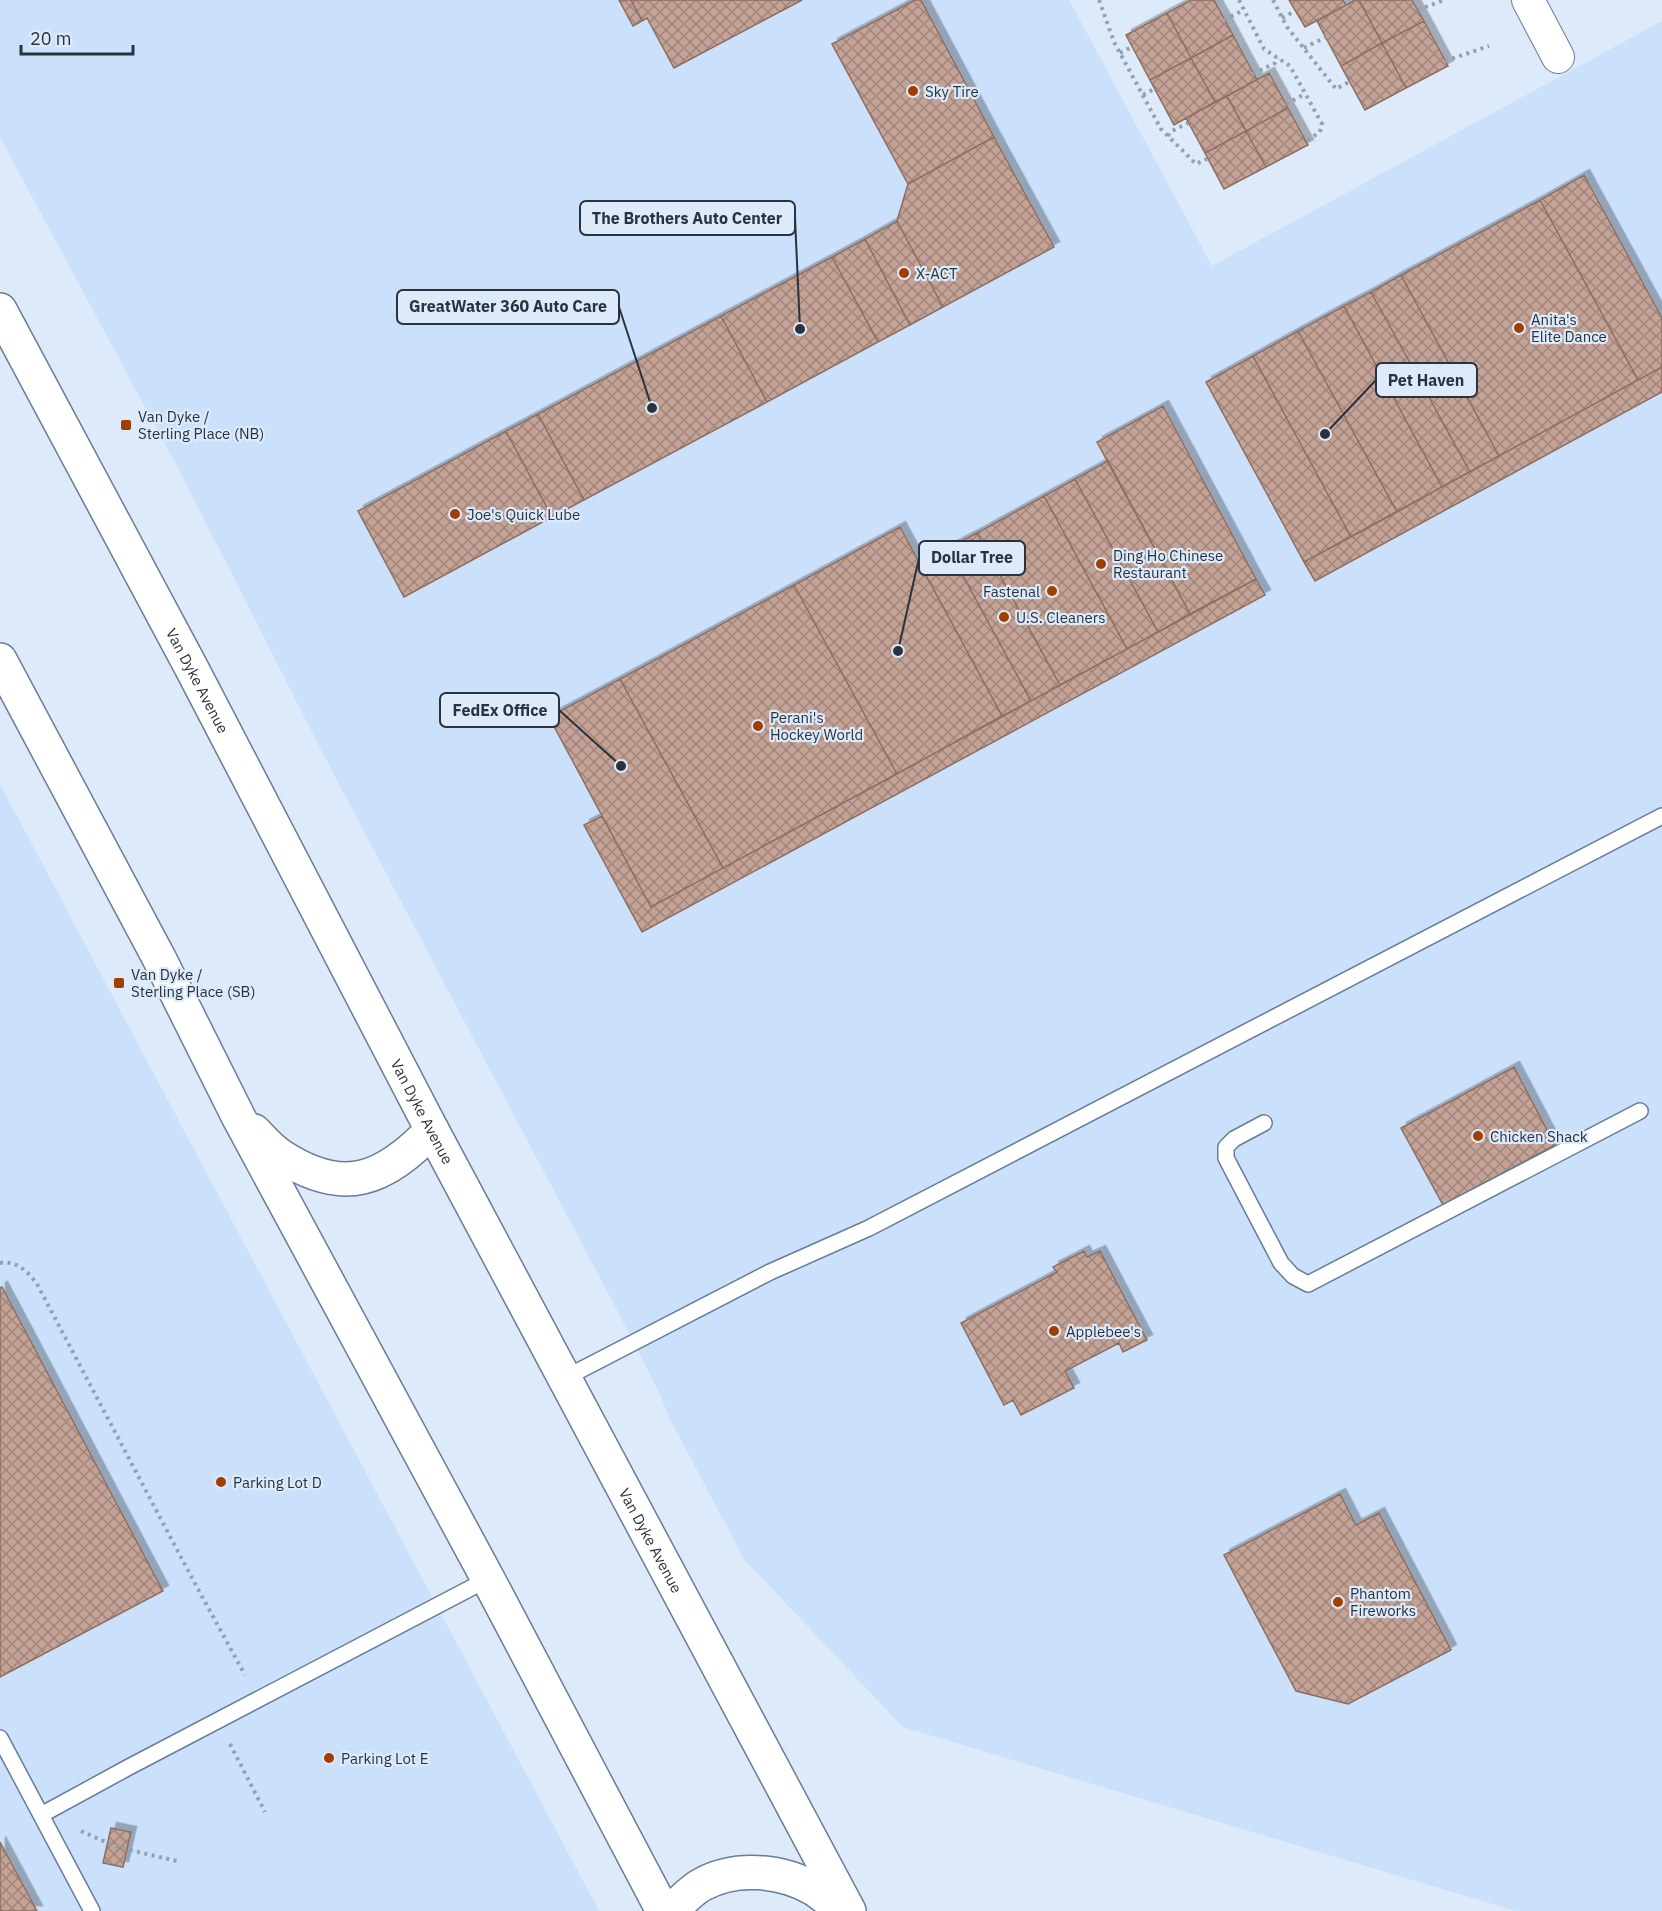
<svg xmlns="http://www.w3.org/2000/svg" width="1662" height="1911" viewBox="0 0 1662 1911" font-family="'IBM Plex Sans',sans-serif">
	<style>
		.built { fill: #cae0fb }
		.building { fill: url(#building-cross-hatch); stroke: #8d6e61; stroke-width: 1.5; filter: url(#shadow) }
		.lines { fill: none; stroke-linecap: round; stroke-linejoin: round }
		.service-casing { stroke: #687d95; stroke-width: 18 }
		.minor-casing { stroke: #687d95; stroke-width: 34 }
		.primary-casing { stroke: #687d95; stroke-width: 36 }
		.path { stroke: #94a0ae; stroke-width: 4; stroke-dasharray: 3 4.5; stroke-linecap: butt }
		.service { stroke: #fff; stroke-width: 15 }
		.minor { stroke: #fff; stroke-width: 32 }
		.primary { stroke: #fff; stroke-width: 33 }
		.poi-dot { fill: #a13e03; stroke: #dceafa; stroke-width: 2 }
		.labels { text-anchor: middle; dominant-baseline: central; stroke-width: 4.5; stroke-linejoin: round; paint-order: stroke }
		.poi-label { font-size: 15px; fill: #29323d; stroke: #dceafa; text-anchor: start }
		.street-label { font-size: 15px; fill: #29323d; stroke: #dceafa }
		.leader { fill: none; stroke: #29323d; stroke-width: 2 }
		.callout-dot { fill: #29323d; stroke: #dceafa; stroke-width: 2 }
		.callout { fill: #dceafa; stroke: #29323d; stroke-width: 2 }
		.callout-label { font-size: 16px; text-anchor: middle; font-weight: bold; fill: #29323d }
	</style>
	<defs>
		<pattern id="building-cross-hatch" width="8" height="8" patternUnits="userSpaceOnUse" patternTransform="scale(1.5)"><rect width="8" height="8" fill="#c4a295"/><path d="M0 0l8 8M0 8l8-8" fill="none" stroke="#9f857b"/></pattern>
		<filter id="shadow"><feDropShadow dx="5.5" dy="-5.5" stdDeviation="0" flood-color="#0004"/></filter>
	</defs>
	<rect width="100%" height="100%" fill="#dceafa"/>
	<!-- built -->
	<path class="built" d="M0 0H1069L1212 266 1662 21V1911H1516L903 1727 744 1559 670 1419 659 1392 617 1310 321 750 187 485 0 137Z
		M0 784 139 1046 599 1911H0Z"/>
	<!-- building -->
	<path class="building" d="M619 0H631L642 21 633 26Z
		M631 0H802L674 68 647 18 642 21Z
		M915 0H921L994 137 908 184 832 44Z
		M1191 0H1214L1233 35 1191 58 1167 13Z
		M1289 0H1343L1346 5 1305 27Z
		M1355 0H1359L1382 43 1341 66 1317 21Z
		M1359 0H1412L1424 21 1382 43Z
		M1167 13 1191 58 1150 80 1126 35Z
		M1424 21 1448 66 1406 88 1382 43Z
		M1233 35 1257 80 1215 102 1191 58Z
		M1382 43 1406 88 1365 110 1341 66Z
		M1191 58 1215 102 1174 125 1150 80Z
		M1269 73 1288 108 1246 131 1227 96Z
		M1227 96 1246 131 1205 153 1186 118Z
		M1288 108 1308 145 1266 167 1246 131Z
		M1246 131 1266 167 1224 189 1205 153Z
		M994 137 1054 247 943 307 897 221 908 184Z
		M1584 175 1662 318V367L1638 380 1540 200Z
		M1540 200 1638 380 1499 456 1401 275Z
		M897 221 943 307 910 325 865 239Z
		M865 239 910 325 878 342 832 257Z
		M832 257 878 342 767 402 721 316Z
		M1401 275 1499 456 1470 472 1371 292Z
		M1371 292 1470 472 1442 487 1344 306Z
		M1344 306 1442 487 1397 512 1298 331Z
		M721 316 767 402 584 500 538 414Z
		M1298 331 1397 512 1351 537 1253 356Z
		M1253 356 1351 537 1304 562 1206 382Z
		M1662 367V392L1315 581 1304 562Z
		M1163 406 1256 579 1190 614 1097 442Z
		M538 414 584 500 552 517 506 431Z
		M506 431 552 517 404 597 358 511Z
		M1108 461 1190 614 1158 632 1075 479Z
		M1075 479 1158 632 1127 649 1044 496Z
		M1044 496 1127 649 1060 685 977 533Z
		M900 527 1002 716 897 774 794 585Z
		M977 533 1060 685 1031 701 948 548Z
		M948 548 1031 701 1002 716 920 564Z
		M1256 579 1265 595 642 932 584 825 602 816 651 907Z
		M794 585 897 774 723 868 620 679Z
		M620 679 723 868 651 907 549 717Z
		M1514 1067 1555 1145 1443 1205 1401 1128Z
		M1084 1251 1087 1257 1100 1251 1147 1340 1123 1352 1119 1343 1065 1371 1074 1388 1021 1415 1013 1400 1004 1405 961 1323 1057 1272 1053 1267Z
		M2 1287 163 1591 0 1677V1288Z
		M1340 1494 1356 1525 1379 1513 1451 1650 1348 1704 1296 1691 1224 1555Z
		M111 1828 131 1832 123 1867 103 1863Z
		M0 1842 37 1911H0Z"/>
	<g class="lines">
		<!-- service casing -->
		<g class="service-casing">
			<path id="service" d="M1264 1123 1234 1139 1226 1147V1158L1281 1263 1293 1276 1308 1284 1640 1111
				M565 1378 770 1272 869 1228 1662 816
				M0 1738 92 1911
				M41 1815 129 1767 488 1579"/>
		</g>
		<!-- minor casing -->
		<g class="minor-casing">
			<path id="minor" d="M1528 0 1558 57"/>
		</g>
		<!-- primary casing -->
		<g class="primary-casing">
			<g id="primary">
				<path id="s1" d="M0 310 191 667 432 1130 849 1911"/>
				<path d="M0 660 159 958 239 1118 488 1579 663 1911"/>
				<path d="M254 1131C263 1140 271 1150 281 1156 344 1197 384 1180 432 1130"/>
				<path d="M671 1911C681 1902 691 1890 703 1884 736 1866 782 1870 814 1889 824 1896 834 1904 844 1911"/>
			</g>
		</g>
		<!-- path -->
		<path class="path" d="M1099 0 1114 42 1161 129 1196 164 1207 159
			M1239 0 1264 49 1290 66 1322 124 1320 132 1306 141
			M1273 0 1287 27 1336 89 1349 82
			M1418 10 1444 0
			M1282 18 1295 11
			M1224 20 1244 10
			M1304 48 1326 37
			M1120 53 1132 47
			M1445 61 1489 46
			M1253 74 1275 63 1278 58
			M1143 95 1154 89
			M1286 104 1305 94
			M1168 136 1170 132 1188 123
			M0 1263C17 1260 28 1272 37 1284L193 1580 245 1675
			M230 1744 265 1812
			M81 1831 117 1847 181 1862"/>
		<!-- service -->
		<use href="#service" class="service"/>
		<!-- minor -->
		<use href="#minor" class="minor"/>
		<!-- primary -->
		<use href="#primary" class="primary"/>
	</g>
	<!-- markers -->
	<g class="poi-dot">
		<circle cx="913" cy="91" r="6"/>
		<circle cx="904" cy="273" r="6"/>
		<circle cx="1519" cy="328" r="6"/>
		<rect x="120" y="419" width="12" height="12" rx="3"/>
		<circle cx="455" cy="514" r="6"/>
		<circle cx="1101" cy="564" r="6"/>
		<circle cx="1052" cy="591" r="6"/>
		<circle cx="1004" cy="617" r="6"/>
		<circle cx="758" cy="726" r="6"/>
		<rect x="113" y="977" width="12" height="12" rx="3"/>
		<circle cx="1478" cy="1136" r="6"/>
		<circle cx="1054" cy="1331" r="6"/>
		<circle cx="221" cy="1482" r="6"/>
		<circle cx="1338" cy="1602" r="6"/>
		<circle cx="329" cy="1758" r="6"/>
	</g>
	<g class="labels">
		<!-- poi labels -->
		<g class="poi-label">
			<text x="925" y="91">Sky Tire</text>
			<text x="916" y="273">X-ACT</text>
			<text x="1531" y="319">Anita's<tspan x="1531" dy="17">Elite Dance</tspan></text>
			<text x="138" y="416">Van Dyke /<tspan x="138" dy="17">Sterling Place (NB)</tspan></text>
			<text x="467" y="514">Joe's Quick Lube</text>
			<text x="1113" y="555">Ding Ho Chinese<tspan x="1113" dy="17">Restaurant</tspan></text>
			<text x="1040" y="591" text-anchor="end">Fastenal</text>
			<text x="1016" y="617">U.S. Cleaners</text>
			<text x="770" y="717">Perani's<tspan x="770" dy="17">Hockey World</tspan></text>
			<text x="131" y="974">Van Dyke /<tspan x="131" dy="17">Sterling Place (SB)</tspan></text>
			<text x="1490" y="1136">Chicken Shack</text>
			<text x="1066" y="1331">Applebee's</text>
			<text x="233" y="1482">Parking Lot D</text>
			<text x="1350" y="1593">Phantom<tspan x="1350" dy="17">Fireworks</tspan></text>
			<text x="341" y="1758">Parking Lot E</text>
		</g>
		<!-- street labels -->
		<g class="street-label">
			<text stroke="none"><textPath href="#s1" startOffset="420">Van Dyke Avenue</textPath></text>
			<text stroke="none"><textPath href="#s1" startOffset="906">Van Dyke Avenue</textPath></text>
			<text stroke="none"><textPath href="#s1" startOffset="1392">Van Dyke Avenue</textPath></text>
		</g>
	</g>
	<!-- callouts -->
	<path class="leader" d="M800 329L795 218M652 408L619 307M1325 434L1376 380M898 651L919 558M621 766L559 710"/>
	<g class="callout-dot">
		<circle cx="800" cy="329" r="6"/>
		<circle cx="652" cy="408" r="6"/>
		<circle cx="1325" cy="434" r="6"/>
		<circle cx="898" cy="651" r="6"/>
		<circle cx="621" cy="766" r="6"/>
	</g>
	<g class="callout">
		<rect x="580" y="201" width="215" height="34" rx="6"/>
		<rect x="397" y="290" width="222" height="34" rx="6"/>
		<rect x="1376" y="363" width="101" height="34" rx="6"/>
		<rect x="919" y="541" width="106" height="34" rx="6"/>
		<rect x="440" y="693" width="119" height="34" rx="6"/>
	</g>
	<g class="callout-label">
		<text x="687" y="224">The Brothers Auto Center</text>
		<text x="508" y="312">GreatWater 360 Auto Care</text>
		<text x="1426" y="386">Pet Haven</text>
		<text x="972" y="563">Dollar Tree</text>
		<text x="500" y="716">FedEx Office</text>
	</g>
	<!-- scale -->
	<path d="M21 45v9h112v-9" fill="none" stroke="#29323d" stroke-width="3"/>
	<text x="30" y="45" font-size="18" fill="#29323d" stroke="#dceafa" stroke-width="4.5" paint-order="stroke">20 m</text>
</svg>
